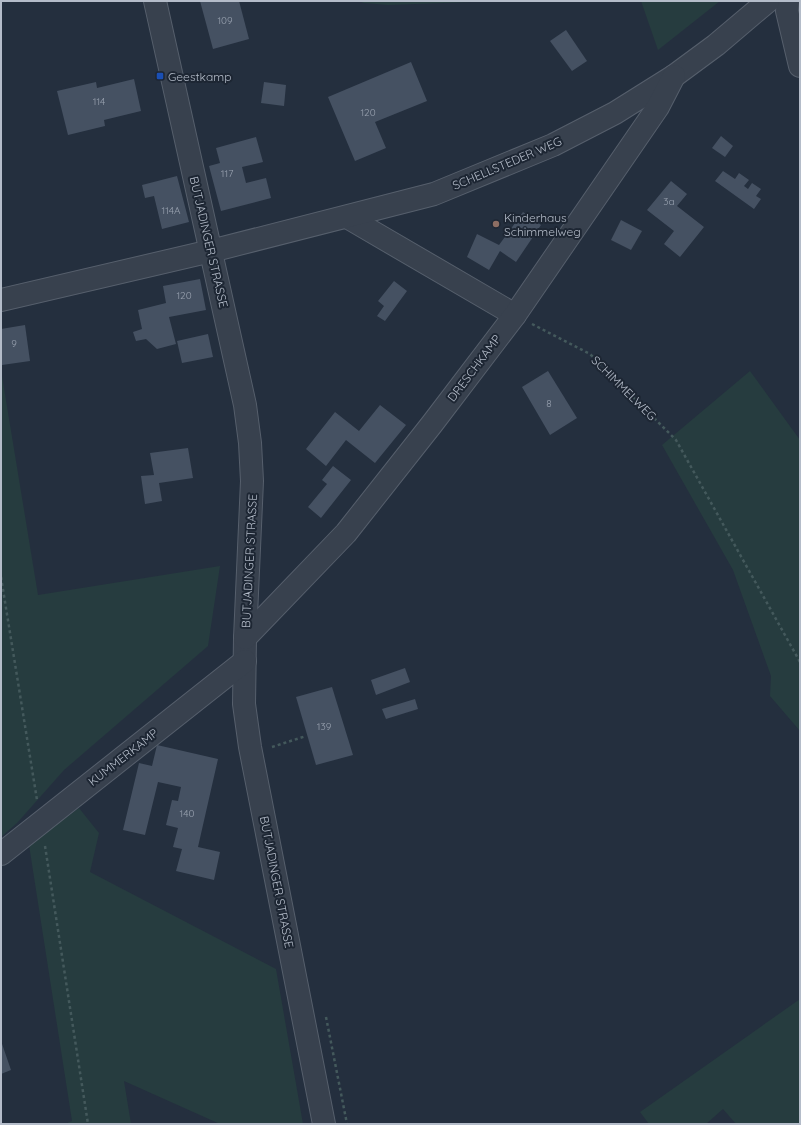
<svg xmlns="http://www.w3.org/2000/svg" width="801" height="1125" font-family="Quicksand,sans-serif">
<rect width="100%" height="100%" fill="#242f3e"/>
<!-- green -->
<g fill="#263c3f">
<polygon points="358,1 499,1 388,5 364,3"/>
<polygon points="641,1 720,1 658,50"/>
<polygon points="1,370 38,595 220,566 208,646 64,770 17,823 1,837"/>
<polygon points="750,371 800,440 800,731 770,696 771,676 733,570 662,445"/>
<polygon points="79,808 99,833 90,872 276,969 303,1124 220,1124 124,1081 131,1124 65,1124 72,1121 29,845"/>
<polygon points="800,999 800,1124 736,1124 723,1109 706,1124 649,1124 640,1112"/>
</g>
<!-- building -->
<g fill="#455162">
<polygon points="200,1 239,1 249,39 213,49"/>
<polygon points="566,30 587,61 572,71 550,41"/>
<polygon points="411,62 427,101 375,122 386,148 355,161 328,97"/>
<polygon points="134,79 141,111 104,120 105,126 68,135 57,91 96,82 97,88"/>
<polygon points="264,82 286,85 284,106 261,103"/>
<polygon points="721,136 733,146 725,157 712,148"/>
<polygon points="256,137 263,162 242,167 246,183 266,178 271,198 221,211 209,166 220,163 216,148"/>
<polygon points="723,171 735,179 739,173 749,180 744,186 748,189 752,183 761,189 756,196 761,199 754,209 715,181"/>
<polygon points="177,176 189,222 162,229 154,196 145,198 142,185"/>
<polygon points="671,181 687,194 677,206 704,227 680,257 664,244 674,231 647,210"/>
<polygon points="523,212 541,225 516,262 500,251 489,270 467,257 477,234 499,245"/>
<polygon points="621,220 642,231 631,250 611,240"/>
<polygon points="200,279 206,310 169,317 176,344 157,349 146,339 136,341 133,332 142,329 138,310 166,303 163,286"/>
<polygon points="394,281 407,291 385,321 377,316 384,306 378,301"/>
<polygon points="25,325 30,361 2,365 1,329"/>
<polygon points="208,334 213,357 182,363 177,341"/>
<polygon points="548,371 577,418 550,435 522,387"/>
<polygon points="380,405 406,425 375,463 346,440 326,466 306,449 335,412 359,431"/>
<polygon points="188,448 193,478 159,483 162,501 145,504 141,476 154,475 150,453"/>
<polygon points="333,466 351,480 321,518 308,507 327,484 322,480"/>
<polygon points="405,668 410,682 376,695 371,680"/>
<polygon points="332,687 353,755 316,765 296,697"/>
<polygon points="415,699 418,709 386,719 382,709"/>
<polygon points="157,745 218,759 198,847 220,852 214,880 176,871 182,849 173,847 178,828 166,825 172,800 178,801 181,787 158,782 145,835 123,830 139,763 152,766"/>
<polygon points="1,1041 11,1070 1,1074"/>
</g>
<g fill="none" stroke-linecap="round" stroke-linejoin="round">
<defs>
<g id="minor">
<polyline points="155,1 245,405 250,443 252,481 245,638 244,704 250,747 324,1124"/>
<polyline points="788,1 787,11 800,66"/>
<polyline points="347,217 515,315"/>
<polyline points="1,300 211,251 434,194 553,145 615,113 674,76 716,45 768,1"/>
<polyline points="245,638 346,533 432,424 515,315 658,107 674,76"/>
<polyline points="1,854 245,661"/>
</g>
</defs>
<!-- minor casing -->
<use href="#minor" stroke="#565f6c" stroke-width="24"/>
<!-- path -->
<g stroke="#44595c" stroke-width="2.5" stroke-dasharray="3 3" stroke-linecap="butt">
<polyline points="532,324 590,354 676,440 800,662"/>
<polyline points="1,577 37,800"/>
<polyline points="272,747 306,736"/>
<polyline points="45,846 88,1124"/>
<polyline points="326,1017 347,1124"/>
</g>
<!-- minor -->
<use href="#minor" stroke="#38414e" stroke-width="22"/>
</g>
<!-- markers -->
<rect fill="#1a4fb4" stroke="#1d2633" stroke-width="1.5" x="156" y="72" width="8" height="8" rx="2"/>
<circle fill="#8d6e63" stroke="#1d2633" stroke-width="1.5" cx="496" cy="224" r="4"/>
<g text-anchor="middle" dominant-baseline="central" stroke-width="4" stroke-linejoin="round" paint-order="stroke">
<!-- number labels -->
<g font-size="10" fill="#98a1af">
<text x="225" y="20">109</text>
<text x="99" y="101">114</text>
<text x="368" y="112">120</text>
<text x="227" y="173">117</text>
<text x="669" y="201">3a</text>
<text x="171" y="210">114A</text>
<text x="184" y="295">120</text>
<text x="14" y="343">9</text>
<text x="549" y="403">8</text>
<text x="324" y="726">139</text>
<text x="187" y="813">140</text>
</g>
<!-- poi labels -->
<g font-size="12" fill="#b4bcc9" stroke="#1d2633" text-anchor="start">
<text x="168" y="76">Geestkamp</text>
<text x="504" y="217">Kinderhaus<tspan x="504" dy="14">Schimmelweg</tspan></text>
</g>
<!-- street labels -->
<g font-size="12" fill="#b4bcc9" stroke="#1d2633">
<text transform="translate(507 163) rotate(-23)">SCHELLSTEDER WEG</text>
<text transform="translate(209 242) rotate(77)">BUTJADINGER STRASSE</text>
<text transform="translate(474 368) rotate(-53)">DRESCHKAMP</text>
<text transform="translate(624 388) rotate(45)">SCHIMMELWEG</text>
<text transform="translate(249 561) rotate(-87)">BUTJADINGER STRASSE</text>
<text transform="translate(123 757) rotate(-38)">KUMMERKAMP</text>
<text transform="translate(277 882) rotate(79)">BUTJADINGER STRASSE</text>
</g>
</g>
<!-- border -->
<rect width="801" height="1125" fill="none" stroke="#b4bcc9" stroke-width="4"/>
</svg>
